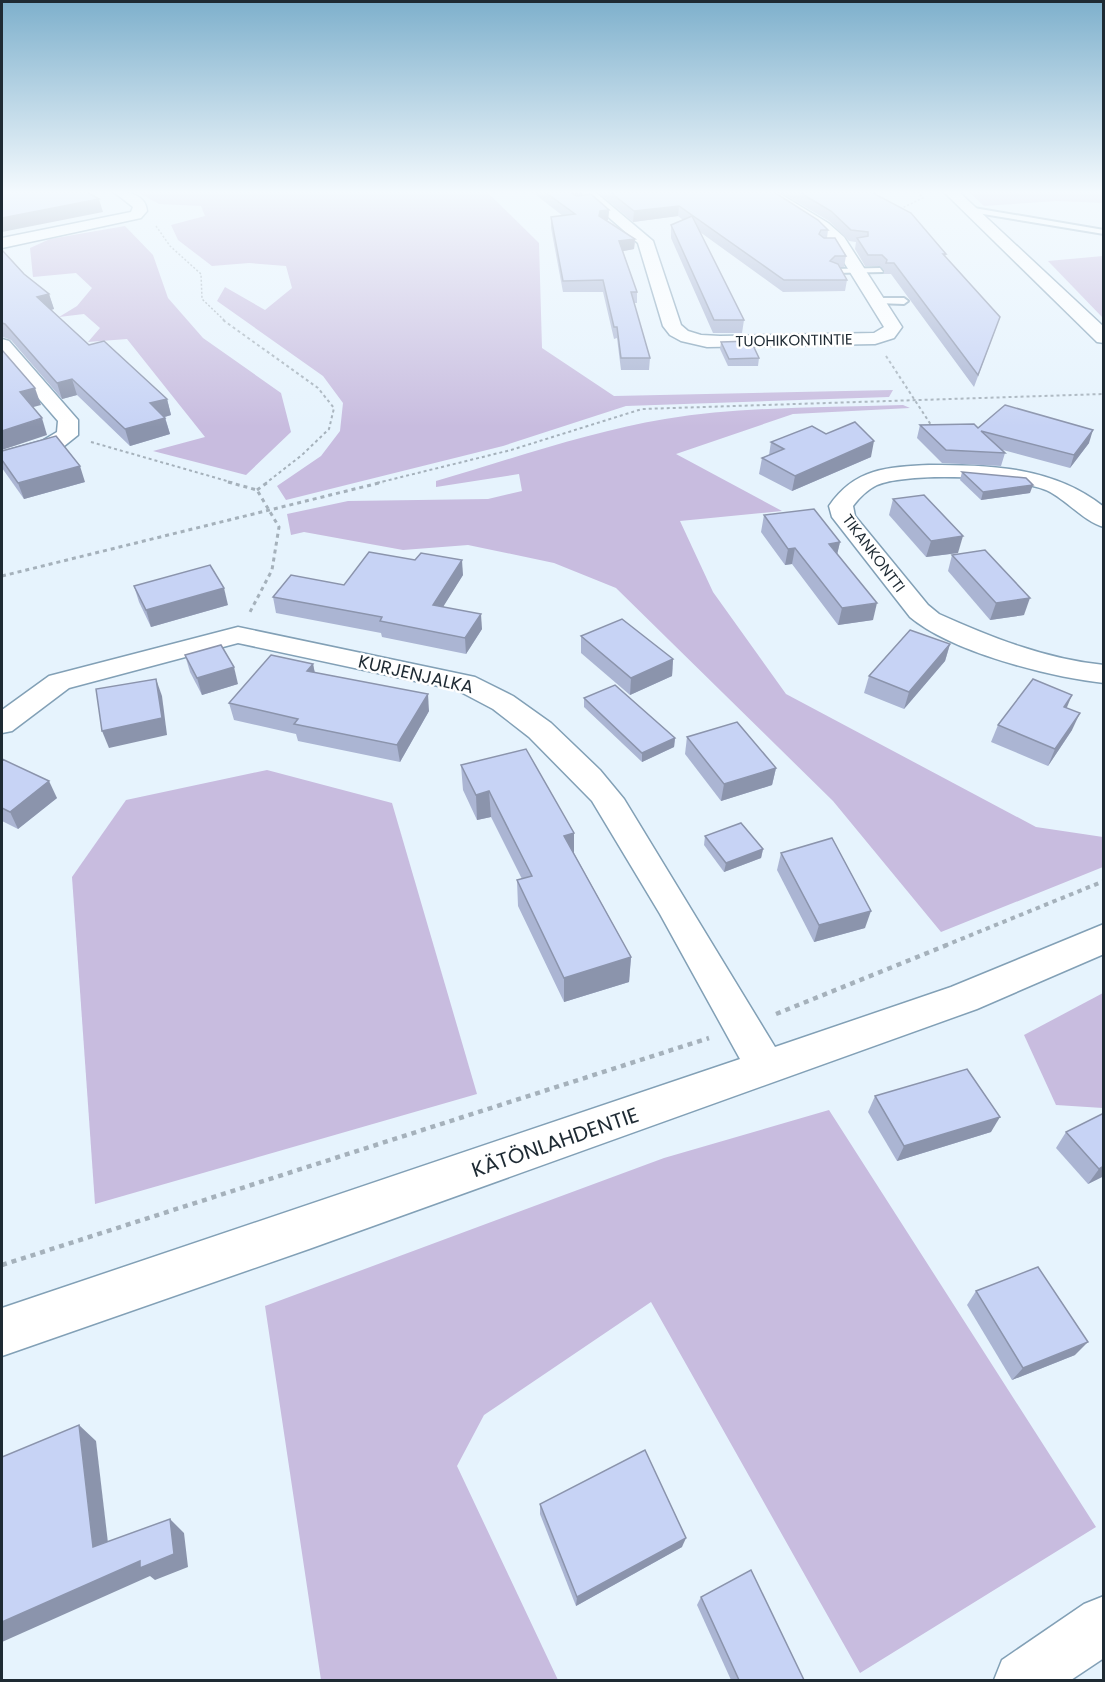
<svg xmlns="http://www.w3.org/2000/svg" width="1105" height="1682" font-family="Poppins,sans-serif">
<rect width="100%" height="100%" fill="#e6f3fd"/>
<!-- forest -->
<g fill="#c8bcdf">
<polygon points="137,192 487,192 539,243 542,348 614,396 893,390 889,397 626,406 503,446 286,500 277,486 321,456 340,431 343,403 323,376 217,301 225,287 265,310 292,288 286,266 249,263 212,266 178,240 171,225 205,216 201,206 159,204"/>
<polygon points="969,192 1103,192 1103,203 1057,201 984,206"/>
<polygon points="125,226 153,255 168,298 203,338 281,393 291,432 246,475 153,451 205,437 127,339 88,342 100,328 84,314 59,317 77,306 92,288 76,273 33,277 30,248 50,239"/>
<polygon points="1103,256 1104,256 1103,318 1048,261"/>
<path d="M903,405L910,408L793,414L676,454L782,511L680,521L713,592L786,694L1036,827L1103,837V867L941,932L833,801L616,588L554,563L468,545L403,550L304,532L291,535L287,514L348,501L488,499L522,491L519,474L436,487V481C511,459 588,432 665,419C743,406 824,408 903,405Z"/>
<polygon points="267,770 392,803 477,1094 95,1204 72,877 126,800"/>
<polygon points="1103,993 1103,1108 1056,1105 1024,1035"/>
<polygon points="829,1110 1096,1527 860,1673 651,1302 484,1415 457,1466 558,1680 321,1680 265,1306 664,1158"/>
</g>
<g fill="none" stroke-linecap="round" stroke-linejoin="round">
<defs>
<g id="lane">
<polygon points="968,207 1104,230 1104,234 965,211"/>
<polygon points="880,268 883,272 834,273 830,271 834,269"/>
<polygon points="879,298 904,298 908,301 904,304 876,303 875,301"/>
</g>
<g id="street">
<path d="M114,192C127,191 146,195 147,211L141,218L2,248V238L131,212L133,207Z"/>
<polygon points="580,192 595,192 653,241 681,325 688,331 701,335 720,336 874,333 884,327 832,243 818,229 760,192 777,192 828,223 844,237 902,327 894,338 875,344 707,347 681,341 670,335 663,326 638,243"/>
<polygon points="2,339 9,341 78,420 78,435 58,451 2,466 2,452 42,441 57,432 58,421 2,356"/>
<path d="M930,465C992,465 1054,467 1104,507V527C1084,522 1066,499 1046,490C1012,476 910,472 877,485C867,490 859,498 853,506L855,516L928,605L939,614C993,638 1045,659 1104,665V683C1049,677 952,652 910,617L832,517L829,506C855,468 888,467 930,465Z"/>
<polygon points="238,627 475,677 513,696 551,723 600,770 624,799 775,1047 951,987 1104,924 1104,954 977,1009 309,1249 2,1356 2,1308 740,1059 660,914 592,801 529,737 493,709 457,690 238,643 69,688 12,731 2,733 2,710 49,676"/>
<polygon points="1104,1596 1104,1658 1071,1680 994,1680 1002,1660 1084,1604"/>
</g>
<polygon id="secondary" points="944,192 959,192 1104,327 1104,343 1097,342"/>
</defs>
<!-- lane casing -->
<use href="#lane" stroke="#82a0b6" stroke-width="4"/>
<!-- street casing -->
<use href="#street" stroke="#82a0b6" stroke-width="3"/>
<!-- secondary casing -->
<use href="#secondary" stroke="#82a0b6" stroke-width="3"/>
<!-- path-far4 -->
<g stroke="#a5b1bb" stroke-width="1.5" stroke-dasharray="2 2" stroke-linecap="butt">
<polyline points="900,209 923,198 917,192"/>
<polyline points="156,226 170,246 201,274 202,299 225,321"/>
</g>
<!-- path-far3 -->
<g stroke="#a5b1bb" stroke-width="2" stroke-dasharray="3 3" stroke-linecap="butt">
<polyline points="223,320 318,388 334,408 329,429 302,455 266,483"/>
<polyline points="886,356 933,428"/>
<polyline points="91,442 234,483"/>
<polyline points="377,483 511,450 642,409 1104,394"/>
</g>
<!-- path-far2 -->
<g stroke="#a5b1bb" stroke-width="3" stroke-dasharray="4 4" stroke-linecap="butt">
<polyline points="228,482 257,490 279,527 272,570 250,612"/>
<polyline points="257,490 268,482"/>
<polyline points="2,576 383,482"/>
</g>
<!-- path-far1 -->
<polyline stroke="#a5b1bb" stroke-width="4" stroke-dasharray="4.5 4.5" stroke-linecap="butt" points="944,946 1104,881"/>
<!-- path -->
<g stroke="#a5b1bb" stroke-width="4.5" stroke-dasharray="5 5" stroke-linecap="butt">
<polyline points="776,1014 947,945"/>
<polyline points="2,1265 709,1038"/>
</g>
<!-- lane -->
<use href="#lane" fill="#fff" fill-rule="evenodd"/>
<!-- street -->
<use href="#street" fill="#fff" fill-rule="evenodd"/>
<!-- secondary -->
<use href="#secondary" fill="#fff" fill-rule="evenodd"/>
</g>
<!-- wall -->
<g fill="#abb5d3">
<polygon points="532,192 583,192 583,195 609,210 608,220 607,220 635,239 634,249 623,251 637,292 637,303 634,303 650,358 649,370 621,370 617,338 614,339 603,292 563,292 551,228 551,217 563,216"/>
<polygon points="598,192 774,192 828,230 827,238 846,256 844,267 840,267 847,280 845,291 783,292 700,232 744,320 742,333 713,333 671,238 671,225 683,220 678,216 633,222"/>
<polygon points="780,192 871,192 946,254 945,257 996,328 974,387 891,274 884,274 884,270 880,266 865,266 855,249 856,242 849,241 829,221"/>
<polygon points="2,250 24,274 49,294 54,309 51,310 89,345 167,399 171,415 165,417 170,434 130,446 77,395 62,399 11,340 3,337 2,338"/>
<polygon points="721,342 759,358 758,366 728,366 720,349"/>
<polygon points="920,425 978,428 1089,443 1070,468 1003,450 1005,453 1001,466 942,463 917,438"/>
<polygon points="826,434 871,457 792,491 759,474 762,458 769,455 771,442"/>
<polygon points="2,451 85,482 24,499 2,468"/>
<polygon points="962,472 1030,493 981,500 960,480"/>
<polygon points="893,499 958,553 926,557 889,515"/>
<polygon points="764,515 840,542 837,554 873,620 838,625 792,564 785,565 761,532"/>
<polygon points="952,555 1024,615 990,620 948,571"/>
<polygon points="463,575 443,606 482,629 466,654 382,637 381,633 276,613 273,597"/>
<polygon points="134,586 228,605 151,627 139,602"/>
<polygon points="581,636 673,659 672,676 630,695 581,653"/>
<polygon points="950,644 945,661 904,709 864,693 869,676"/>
<polygon points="185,655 238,684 202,695 190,672"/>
<polygon points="313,664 315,673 429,711 400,762 298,741 296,734 234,720 229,703"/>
<polygon points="584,698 675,738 674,747 642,762 584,707"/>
<polygon points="998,725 1072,730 1048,766 991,742"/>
<polygon points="687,737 776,768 772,785 721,801 685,754"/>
<polygon points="2,759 57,798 18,829 2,821"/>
<polygon points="461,765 574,833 574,853 631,957 629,982 564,1002 518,906 517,880 522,879 491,817 477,820 463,790"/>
<polygon points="705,836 763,849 761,858 724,872 704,845"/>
<polygon points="781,853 865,928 814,942 777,870"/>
<polygon points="875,1096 991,1132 897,1161 868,1112"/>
<polygon points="1104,1113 1104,1176 1088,1184 1056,1148 1066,1132"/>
<polygon points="976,1291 1075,1355 1012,1380 967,1305"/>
<polygon points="540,1504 682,1547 576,1606 540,1514"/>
<polygon points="701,1597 804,1680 731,1680 697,1605"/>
</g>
<!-- shaded-wall -->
<g fill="#8b94ac">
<polygon points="572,192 583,192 583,197 572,200"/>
<polygon points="99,199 103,212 2,232 2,218"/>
<polygon points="679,206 678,216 633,222 634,211"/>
<polygon points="609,210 608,220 600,222 600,211"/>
<polygon points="635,239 634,249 619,252 619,241"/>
<polygon points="49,294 54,309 42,312 37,297"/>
<polygon points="72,379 77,395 62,399 57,383"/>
<polygon points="35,388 41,405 26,409 20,392"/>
<polygon points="167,399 171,415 154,420 150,403"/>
<polygon points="42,418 47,435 2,450 2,431"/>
<polygon points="165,418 170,434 130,446 125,429"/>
<polygon points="1093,430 1089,443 1070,468 1074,455"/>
<polygon points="874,441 871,457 792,491 795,476"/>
<polygon points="80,466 85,482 24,499 18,483"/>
<polygon points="1033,485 1030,493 981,500 983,492"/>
<polygon points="963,536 958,553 926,557 931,541"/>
<polygon points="840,542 836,559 829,544"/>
<polygon points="795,548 792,564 785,565 788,549"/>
<polygon points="462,560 463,575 435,620 433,605"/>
<polygon points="224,588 228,605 151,627 146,610"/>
<polygon points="1030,598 1024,615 990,620 996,603"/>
<polygon points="877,603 873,620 838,625 842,608"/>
<polygon points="481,614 482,629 466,654 465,638"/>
<polygon points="950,644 945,661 904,709 909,692"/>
<polygon points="673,659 672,676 630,695 631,678"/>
<polygon points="313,664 316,680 307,671"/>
<polygon points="234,667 238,684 202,695 197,678"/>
<polygon points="156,679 162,696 167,735 109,748 102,731"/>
<polygon points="428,694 429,711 400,762 397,745"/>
<polygon points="1072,695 1065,712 1064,707"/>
<polygon points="1080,713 1072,730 1048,766 1055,749"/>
<polygon points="675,738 674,747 642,762 642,753"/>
<polygon points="776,768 772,785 721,801 724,784"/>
<polygon points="49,781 57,798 18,829 10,812"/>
<polygon points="489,791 491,817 477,820 476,795"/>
<polygon points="574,833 574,858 564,836"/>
<polygon points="763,849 761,858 724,872 726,863"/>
<polygon points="871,911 865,928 814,942 819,925"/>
<polygon points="631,957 629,982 564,1002 564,978"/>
<polygon points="1000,1117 991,1132 897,1161 904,1146"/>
<polygon points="1104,1166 1104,1176 1088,1184 1099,1169"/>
<polygon points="1088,1342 1075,1355 1012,1380 1023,1368"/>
<polygon points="79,1425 96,1441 110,1560 93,1547"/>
<polygon points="170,1519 184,1533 188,1567 155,1580 150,1576 2,1642 2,1622"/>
<polygon points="686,1538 682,1547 576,1606 577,1597"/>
</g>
<!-- building -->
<g fill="#c7d3f5" stroke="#8b94ac" stroke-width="1.5">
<polygon points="2,192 87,192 99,199 2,218"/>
<polygon points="545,192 572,192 572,194 577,196 591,194 609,210 600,211 599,216 635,239 619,241 637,292 631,292 650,358 621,358 617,327 614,327 603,280 563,281 551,217 575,214"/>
<polygon points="610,192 774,192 818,220 828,230 821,230 819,234 824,238 835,238 846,256 835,256 830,261 838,264 847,280 784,280 679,206 634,211"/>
<polygon points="799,192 871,192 911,213 946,254 943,254 1000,317 978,375 894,263 886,263 887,260 882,255 868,255 857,238 868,236 868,232 851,230 831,211"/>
<polygon points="692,216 744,320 714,320 671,225"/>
<polygon points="2,250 24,274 49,294 37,297 89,345 104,341 167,399 150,403 165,418 125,429 72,379 57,383 5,324 2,323"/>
<polygon points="751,341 759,358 729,359 721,342"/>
<polygon points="2,350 35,388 20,392 42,418 2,431"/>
<polygon points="1005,405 1093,430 1074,455 981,431 1005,453 946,450 920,425 974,424 978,428"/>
<polygon points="855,422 874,441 795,476 762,458 784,449 771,442 812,426 826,434"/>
<polygon points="56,436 80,466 18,483 2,460 2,451"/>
<polygon points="962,472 1026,478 1033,485 983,492"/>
<polygon points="924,495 963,536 931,541 893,499"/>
<polygon points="814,509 840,542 829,544 877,603 842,608 795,548 788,549 764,515"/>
<polygon points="985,550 1030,598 996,603 952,555"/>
<polygon points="369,552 415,560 421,553 462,560 433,605 481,614 465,638 380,621 382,617 273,597 291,575 344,585"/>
<polygon points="210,565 224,588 146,610 134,586"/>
<polygon points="622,619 673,659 631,678 581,636"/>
<polygon points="910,630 950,644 909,692 869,676"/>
<polygon points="221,645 234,667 197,678 185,655"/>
<polygon points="271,655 313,664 307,671 428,694 397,745 294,724 298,719 229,703"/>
<polygon points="156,679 162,718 102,731 96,689"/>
<polygon points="1033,679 1072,695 1064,707 1080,713 1055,749 998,725"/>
<polygon points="615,685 675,738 642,753 584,698"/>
<polygon points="737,722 776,768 724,784 687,737"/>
<polygon points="526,749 574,833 564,836 631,957 564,978 517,880 532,876 489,791 476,795 461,765"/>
<polygon points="2,759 49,781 10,812 2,808"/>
<polygon points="741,823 763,849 726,863 705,836"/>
<polygon points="832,838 871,911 819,925 781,853"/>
<polygon points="967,1069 1000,1117 904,1146 875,1096"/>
<polygon points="1104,1113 1104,1166 1099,1169 1066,1132"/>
<polygon points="1038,1267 1088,1342 1023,1368 976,1291"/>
<polygon points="79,1425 93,1547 170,1519 174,1554 140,1568 140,1561 2,1622 2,1457"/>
<polygon points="645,1450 686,1538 577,1597 540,1504"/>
<polygon points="751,1570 804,1680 739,1680 701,1597"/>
</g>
<!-- sky -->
<linearGradient id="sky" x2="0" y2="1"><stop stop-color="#7eb0cc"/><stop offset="0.45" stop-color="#f4fafe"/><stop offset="1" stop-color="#f4fafe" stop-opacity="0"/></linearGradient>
<rect width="1105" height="427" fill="url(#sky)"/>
<g text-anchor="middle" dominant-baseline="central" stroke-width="5" stroke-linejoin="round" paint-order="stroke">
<!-- far-street labels -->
<g font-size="15" fill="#1e2a33" stroke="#fff">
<text transform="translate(794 340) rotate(-1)">TUOHIKONTINTIE</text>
<text transform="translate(874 553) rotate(53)">TIKANKONTTI</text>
</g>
<!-- street labels -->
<g font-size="18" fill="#1e2a33" stroke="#fff">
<text transform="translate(416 674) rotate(13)">KURJENJALKA</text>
</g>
<!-- near-street labels -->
<g font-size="21" fill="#1e2a33" stroke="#fff">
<text transform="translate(555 1142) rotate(-19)">KÄTÖNLAHDENTIE</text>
</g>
</g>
<!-- border -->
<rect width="1105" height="1682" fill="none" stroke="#1e2a33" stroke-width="6"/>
</svg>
